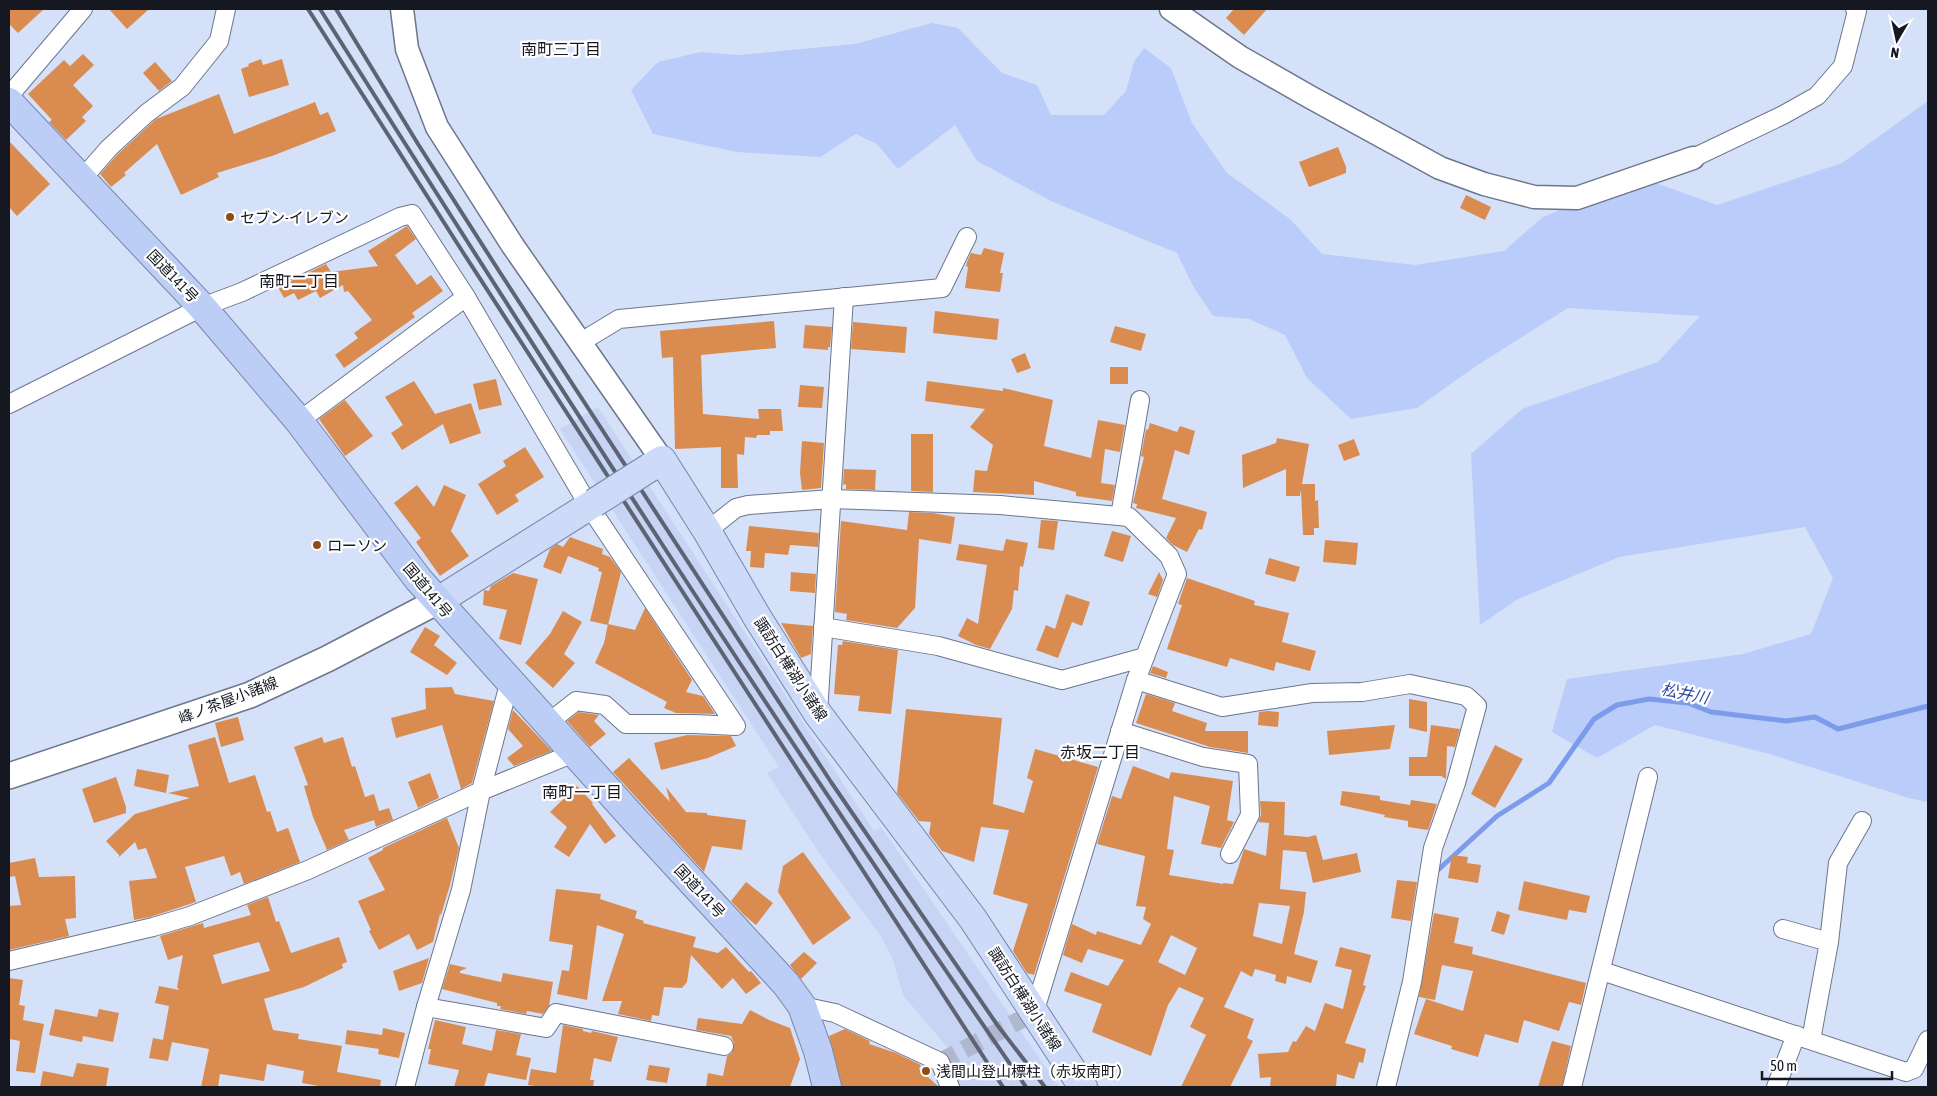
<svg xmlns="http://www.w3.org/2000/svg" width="1937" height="1096" font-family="'Asap Condensed','Noto Sans JP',sans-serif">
<rect width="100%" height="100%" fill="#d5e0f9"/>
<!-- built -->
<polygon fill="#c7d4f4" points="598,407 874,831 881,827 1059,1087 958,1087 947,1047 903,995 892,957 880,935 820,854 767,773 779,767 560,429"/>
<!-- green -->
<polygon fill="#baccf9" points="932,23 958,28 1002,73 1037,85 1051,115 1104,115 1126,91 1134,62 1144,48 1171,68 1192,123 1227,173 1290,219 1322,254 1415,265 1504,251 1543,217 1639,177 1717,205 1842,163 1928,101 1928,802 1909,798 1766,753 1655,725 1597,758 1552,732 1567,679 1743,654 1811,634 1833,578 1805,527 1619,557 1518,599 1480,625 1471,454 1522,409 1658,362 1700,316 1568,308 1476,366 1417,408 1351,419 1307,378 1285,335 1249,319 1213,316 1193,286 1177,253 1053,202 977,161 955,125 898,169 877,144 856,134 820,157 737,152 653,134 631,90 658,62 701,52 739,55 855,44"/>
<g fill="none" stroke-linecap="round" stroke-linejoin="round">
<!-- stream -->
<polyline stroke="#7c9bea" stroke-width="5" points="1438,870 1497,816 1549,783 1594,719 1617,705 1649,699 1688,703 1711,712 1786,721 1815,717 1838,729 1928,706"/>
</g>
<!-- building -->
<g fill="#da8c50" fill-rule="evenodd">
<polygon points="9,9 44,9 18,33 9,24"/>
<polygon points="109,9 149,9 127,29"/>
<polygon points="1234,9 1267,9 1244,35 1226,18"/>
<polygon points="83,54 94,65 73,85 93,106 82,117 86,121 66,140 49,122 52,120 28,94 64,60 70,66"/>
<polygon points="261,59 263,65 282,59 289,85 249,97 241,69 249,66 248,64"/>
<polygon points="155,62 172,81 159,91 143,73"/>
<polygon points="219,94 234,134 315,102 320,115 328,112 336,131 272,156 217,173 219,177 181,195 157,144 124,173 126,175 111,187 100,174 117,155 156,119"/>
<polygon points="9,141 50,184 17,216 9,207"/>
<polygon points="1338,147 1346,167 1346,173 1309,187 1299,162"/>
<polygon points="1466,195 1491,207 1485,220 1460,208"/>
<polygon points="407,226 416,239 395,255 417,285 431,275 443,291 412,313 415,317 344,368 335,355 358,338 354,333 372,320 348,291 344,292 343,285 320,298 316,291 298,300 294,293 284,298 278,287 326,264 331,272 378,266 368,251"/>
<polygon points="984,248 1004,253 1000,273 1003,273 1000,292 965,288 968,267 966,266 967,262 971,253 981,255"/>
<polygon points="935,311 999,319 997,340 933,333"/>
<polygon points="774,321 776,348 701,355 703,414 759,419 758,409 781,409 783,431 770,431 770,435 757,435 756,438 745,437 744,455 737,454 738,488 721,488 721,447 675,449 673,357 662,358 660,331"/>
<polygon points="853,322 907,327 905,353 851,349"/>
<polygon points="805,325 832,327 830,347 828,347 828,350 803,348"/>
<polygon points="1115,326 1146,334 1141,351 1110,342"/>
<polygon points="1025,353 1031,368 1017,373 1011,359"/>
<rect x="1110" y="367" width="18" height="17"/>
<polygon points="496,379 502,405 479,410 473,384"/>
<polygon points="414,381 435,414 471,403 481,433 450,444 443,424 402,450 391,433 403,425 385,397"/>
<polygon points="927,381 1003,391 1003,388 1053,400 1044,446 1091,458 1098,420 1125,425 1120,452 1105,449 1101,483 1115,485 1112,501 1076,496 1076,492 1034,481 1034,495 973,492 975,470 987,471 993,445 970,427 985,409 925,401"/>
<polygon points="800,385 824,387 822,408 798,407"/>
<polygon points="345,400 373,436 345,456 319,419"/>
<polygon points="1150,423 1177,432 1180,426 1195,431 1189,455 1175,450 1162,499 1207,512 1202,530 1199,529 1187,552 1173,545 1166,538 1176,518 1136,508 1137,504 1133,503 1144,457 1141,456 1146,429 1148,430"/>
<polygon points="911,434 933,434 933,492 911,491"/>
<polygon points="1277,438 1309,444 1302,484 1315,484 1315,501 1318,500 1319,528 1314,528 1314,535 1303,535 1301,490 1300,496 1286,496 1286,469 1243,488 1242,455 1276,443"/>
<polygon points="1354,439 1360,455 1344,461 1338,445"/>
<polygon points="802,441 824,443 821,488 802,490 800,473"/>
<polygon points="525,447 544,477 515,495 519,501 497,515 478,484 506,466 503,461"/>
<polygon points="844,469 876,470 875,490 846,489 846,484 843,485"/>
<polygon points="417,485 434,507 444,485 466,495 451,531 469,556 440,576 416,542 421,538 394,503"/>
<polygon points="909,512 933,513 955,517 951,544 919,539 915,608 897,628 846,620 847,614 835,612 841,521 907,530"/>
<polygon points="1041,520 1058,521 1054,550 1038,548"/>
<polygon points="749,526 819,533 818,547 790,545 788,555 765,553 764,568 750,567 751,551 746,551"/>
<polygon points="1112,531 1131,536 1123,562 1104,556"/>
<polygon points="570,537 603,549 602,554 610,557 621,572 608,625 590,621 602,572 598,571 599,568 568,556 561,574 543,567 550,549 557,544 563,547"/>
<polygon points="1006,539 1028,543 1023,567 1020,566 1018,591 1014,590 1012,609 990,649 976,645 958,636 967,618 978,624 987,565 956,560 959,544 1003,551"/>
<polygon points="1325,540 1358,543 1356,565 1323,562"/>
<polygon points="1269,558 1300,567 1295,582 1265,574"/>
<polygon points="791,572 816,574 815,593 790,591"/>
<polygon points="1159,572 1163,580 1157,597 1148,594"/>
<polygon points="513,573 538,579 521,645 499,639 507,610 483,605 484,590 489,591 491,586"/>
<polygon points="1187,578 1255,601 1254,605 1289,613 1282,642 1316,651 1310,671 1276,662 1274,671 1230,658 1227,667 1167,649 1182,605 1178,604"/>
<polygon points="1066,594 1090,602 1082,626 1072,622 1058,658 1036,650 1046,625 1055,629"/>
<polygon points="645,608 692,680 686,692 703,696 715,714 676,713 664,708 667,702 595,663 604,643 608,624 635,630"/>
<polygon points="563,611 582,622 564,654 575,663 553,688 525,663 550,634"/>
<polygon points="781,623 813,626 811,654 801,658"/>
<polygon points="425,627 440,636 434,645 457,663 447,675 410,652"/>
<polygon points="843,641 898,650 891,714 858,711 860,696 834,694 838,645 842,645"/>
<polygon points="1153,666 1168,672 1166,678 1150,673"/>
<polygon points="452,687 455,694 494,701 472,783 461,789 442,725 396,738 391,718 426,709 425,688"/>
<polygon points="1146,694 1175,703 1172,711 1207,723 1205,731 1248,731 1248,753 1210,747 1136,723"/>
<polygon points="1409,699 1427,702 1427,732 1409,728"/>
<polygon points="906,709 1002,718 993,804 1024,813 1033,781 1027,778 1035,749 1098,767 1034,975 1027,973 1013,951 1028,904 993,894 1009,830 981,827 974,862 942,851 929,834 931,822 919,821 897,793"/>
<polygon points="513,710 552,751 514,766 507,758 523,746 508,729"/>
<polygon points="1268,711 1279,712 1278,727 1258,725 1259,712"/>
<polygon points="579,712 599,715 594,721 606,734 590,747 567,721"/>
<polygon points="238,717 244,740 221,747 215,723"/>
<polygon points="1395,725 1390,749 1329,755 1327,731"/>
<polygon points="1431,725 1460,729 1455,747 1447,746 1446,779 1441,776 1409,776 1409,757 1427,757"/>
<polygon points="687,735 731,736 736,746 708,758 661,770 654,743"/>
<polygon points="215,737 229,783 255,775 267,812 270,811 277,832 288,828 300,862 244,884 240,872 231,876 224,856 185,867 196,902 150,917 134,920 129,881 157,878 146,848 138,850 135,842 119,857 119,855 106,841 135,814 190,798 168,793 199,786 188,745"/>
<polygon points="322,737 324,743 343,737 352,767 355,766 365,797 374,794 379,811 389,808 393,820 376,827 374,820 344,830 349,840 327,850 313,817 304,786 308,785 294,747"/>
<polygon points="1495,745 1523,759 1495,808 1471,794"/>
<polygon points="629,758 670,802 666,787 686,812 707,813 707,815 746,820 742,850 712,846 704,872 613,772"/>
<path d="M1133,766L1169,779L1171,772L1233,781L1227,820L1234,822L1221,848L1201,844L1210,806L1174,796L1167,849L1174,850L1169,875L1223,884V883L1233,884L1244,849L1266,856L1269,823L1258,822L1261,815L1260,801L1285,802L1284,835L1308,837L1316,835L1323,860L1357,853L1361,872L1313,883L1306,852L1283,850L1280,889L1306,892L1304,912L1294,954L1318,961L1311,983L1287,976L1286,984L1275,981L1276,975L1255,969L1252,977L1241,971L1224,1007L1254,1019L1247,1038L1253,1041L1230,1087H1181L1206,1035L1190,1027L1204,998L1179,987L1168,1005L1151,1056L1092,1032L1102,1004L1064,991L1071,972L1108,986L1124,960L1088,949L1082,963L1063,955L1072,924L1096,935L1097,931L1141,945L1151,924L1143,919L1146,907L1136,906L1145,856L1097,844L1112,796L1121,799ZM1259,903L1290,906L1282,944L1253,936ZM1171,935L1197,948L1185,975L1158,962Z"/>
<polygon points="137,769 169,775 166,793 134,786"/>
<polygon points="430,773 439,798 418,808 408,782"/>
<polygon points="116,777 126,807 126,813 94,823 82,789"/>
<polygon points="577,786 593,803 592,804 616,836 605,844 590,824 569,857 554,847 567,827 550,812"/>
<polygon points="1342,791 1380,796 1380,800 1410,805 1411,800 1437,804 1428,830 1408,827 1408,821 1384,817 1385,815 1340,805"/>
<polygon points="447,818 459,848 450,885 441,915 440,914 433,942 417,950 409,934 379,950 369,931 371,930 358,901 385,890 368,858 383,850 383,848"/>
<polygon points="803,852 851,918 813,945 778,892 783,866"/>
<polygon points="1452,855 1468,857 1467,863 1481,865 1478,883 1448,878"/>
<polygon points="35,858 39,877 75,876 76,918 65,919 69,936 9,950 9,906 21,905 15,876 9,877 9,863"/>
<polygon points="1397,880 1417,882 1411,921 1391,918"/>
<polygon points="1524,881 1590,896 1586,913 1569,910 1567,920 1518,910"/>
<polygon points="746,882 773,903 756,925 744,915 731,901"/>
<polygon points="556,889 601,894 600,899 637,911 635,918 644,921 643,923 696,937 693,947 718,953 726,947 749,972 751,971 761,983 746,994 733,978 722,989 691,955 687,982 682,988 664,987 659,1016 652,1015 651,1021 618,1014 622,1001 602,1001 624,934 597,925 587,1000 557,994 562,970 569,971 573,945 549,941"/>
<path d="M268,897L276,922L279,921L291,953L339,937L347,962L342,964L343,968L304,987L264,999L273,1030L299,1034L298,1039L342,1046L337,1072L381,1080L380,1087H324L302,1083L304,1071L267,1064L264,1081L220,1074L218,1087H201L209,1049L172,1042L168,1061L149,1058L153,1038L163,1040L169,1006L155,1003L159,986L179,990L177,987L183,955L168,960L160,936L203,923L204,928L251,915L247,905ZM259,942L270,971L222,984L213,955Z"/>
<polygon points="1497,911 1510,915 1504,935 1491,931"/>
<polygon points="1434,913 1459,918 1454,943 1473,947 1472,954 1586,983 1581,1005 1569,1002 1559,1031 1524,1020 1518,1043 1485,1034 1478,1057 1451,1049 1452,1046 1414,1034 1426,999 1463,1011 1473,971 1442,965 1435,1000 1419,997"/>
<polygon points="1340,947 1371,955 1363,985 1366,986 1345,1043 1366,1049 1363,1063 1359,1062 1354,1079 1337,1074 1336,1087 1270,1087 1271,1077 1260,1078 1258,1054 1288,1052 1293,1041 1296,1042 1306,1026 1315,1031 1325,1003 1343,1009 1352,970 1335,966"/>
<polygon points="804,952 817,963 801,979 790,965"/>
<polygon points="429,958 422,983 399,991 393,971"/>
<polygon points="450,964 467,968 460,971 460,973 501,982 503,973 553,982 549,1006 543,1014 527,1011 526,1014 500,1009 501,1006 497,1006 497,1003 442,989"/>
<polygon points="9,978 23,980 19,1005 25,1006 23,1020 44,1024 35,1073 16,1071 20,1041 9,1039"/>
<polygon points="55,1009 97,1017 99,1009 119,1013 113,1042 83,1036 82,1042 49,1035"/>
<polygon points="750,1010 769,1020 790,1028 800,1059 790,1087 706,1087 708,1073 723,1076 727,1056 732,1053 734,1043 731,1036 696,1030 698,1018 742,1024"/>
<polygon points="435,1020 466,1027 462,1044 492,1051 496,1030 521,1034 516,1055 531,1058 526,1080 488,1073 484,1087 454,1087 459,1070 428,1064 431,1049 428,1049"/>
<polygon points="563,1025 583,1029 583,1031 591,1033 592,1031 618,1037 611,1062 594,1058 590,1080 594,1080 593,1087 541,1087 528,1085 531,1069 556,1073"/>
<polygon points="383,1028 405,1033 399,1058 378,1054 379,1049 345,1044 347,1030 382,1035"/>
<polygon points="845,1029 870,1041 869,1044 896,1053 921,1065 919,1069 939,1087 842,1087 829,1036"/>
<polygon points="1552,1041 1571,1046 1562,1087 1538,1087"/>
<polygon points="77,1063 109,1068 106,1087 40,1087 43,1071 73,1077"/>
<polygon points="649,1065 670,1068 667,1083 646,1080"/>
</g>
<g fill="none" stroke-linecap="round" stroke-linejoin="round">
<!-- minor-tunnel -->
<polyline stroke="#afb8ce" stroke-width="18" stroke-dasharray="18 9" stroke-linecap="butt" points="940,1062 1030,1015"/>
<defs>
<g id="minor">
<polyline points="9,96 83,9"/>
<polyline points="1693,158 1783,115 1817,96 1843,66 1857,11 1855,9"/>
<polyline points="81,180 109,148 147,113 182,87 219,41 226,9"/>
<polyline points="581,342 619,319 942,288 967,237"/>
<polyline points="9,404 202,307 242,292 400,217 412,214 466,297 589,506 736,726 694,724 626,724 605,705 576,701 548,723"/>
<polyline points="299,421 466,297"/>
<polyline points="1120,516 1140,400"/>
<polyline points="707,531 736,508 748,505 832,499 1000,505 1129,517 1169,556 1177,574 1136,680 1034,1013 1030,1015"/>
<polyline points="823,627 938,646 1062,680 1145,657"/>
<polyline points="1136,680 1222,707 1312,693 1362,692 1410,684 1466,696 1477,706 1456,783 1433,848 1412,982 1386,1087"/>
<polyline points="818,713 844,297"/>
<polyline points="1120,731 1203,757 1248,764 1250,815 1230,854"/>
<polyline points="1783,929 1829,942 1811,1040"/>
<polyline points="1829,942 1838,863 1862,821"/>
<polyline points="9,961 153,927 190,916 308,870 481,791 574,753"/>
<polyline points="1602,971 1906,1072 1914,1069 1928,1040"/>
<polyline points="802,1006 835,1013 940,1062 950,1087"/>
<polyline points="426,1007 546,1028 556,1013 724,1046"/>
<polyline points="405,1087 426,1007 461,890 481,791 510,680"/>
<polyline points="1572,1087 1648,777"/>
<polyline points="1776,1087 1796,1035"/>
</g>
<g id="tertiary">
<polyline points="402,9 407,49 437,127 513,246 662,460"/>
<polyline points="1171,9 1240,57 1310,97 1440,168 1484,184 1534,197 1577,198 1693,158"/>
</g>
<polyline id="secondary" points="9,776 250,695 327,659 438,601"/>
<g id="primary">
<polyline points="649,468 662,460 707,531 757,617 818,714 973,919 1083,1087"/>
<polyline points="438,601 594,503"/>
</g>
<polyline id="trunk" points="9,102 202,307 299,421 418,579 634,819 786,984 802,1006 818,1051 827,1087"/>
</defs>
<!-- minor casing -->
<use href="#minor" stroke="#6c768c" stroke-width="20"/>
<!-- tertiary casing -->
<use href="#tertiary" stroke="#6c768c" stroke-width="25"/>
<!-- secondary casing -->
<use href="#secondary" stroke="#6c768c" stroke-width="28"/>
<!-- primary casing -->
<use href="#primary" stroke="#7786aa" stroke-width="30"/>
<!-- trunk casing -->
<use href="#trunk" stroke="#7786aa" stroke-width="30"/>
<!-- minor -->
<use href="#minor" stroke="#fff" stroke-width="18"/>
<!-- tertiary -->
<use href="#tertiary" stroke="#fff" stroke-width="22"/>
<!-- secondary -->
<use href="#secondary" stroke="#fff" stroke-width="25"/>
<!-- primary -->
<use href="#primary" stroke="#cddaf8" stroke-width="28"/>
<!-- trunk -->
<use href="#trunk" stroke="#bccef6" stroke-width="28"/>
<!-- rail -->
<g stroke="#5d6372" stroke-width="4">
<path d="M308,9C537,370 769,729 1003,1087"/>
<path d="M320,9C549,372 781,734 1026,1087"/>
<polyline points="336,9 418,144 499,271 831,782 998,1026 1045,1087"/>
</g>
<defs>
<polyline id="primary-bridge" points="594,503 649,468"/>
</defs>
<!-- primary-bridge casing -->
<use href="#primary-bridge" stroke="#7786aa" stroke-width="30" stroke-linecap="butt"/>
<!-- primary-bridge -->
<use href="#primary-bridge" stroke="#cddaf8" stroke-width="28"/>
</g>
<!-- markers -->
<g fill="#8d4d15" stroke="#fff" stroke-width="2">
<circle cx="230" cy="217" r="5"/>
<circle cx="317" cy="545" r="5"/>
<circle cx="926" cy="1071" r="5"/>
</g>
<g text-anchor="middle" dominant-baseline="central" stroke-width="4.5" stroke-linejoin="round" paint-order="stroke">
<!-- poi labels -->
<g font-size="15" fill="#151821" stroke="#fff" text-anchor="start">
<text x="240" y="217">セブン-イレブン</text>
<text x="327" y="545">ローソン</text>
<text x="936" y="1071">浅間山登山標柱（赤坂南町）</text>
</g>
<!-- street labels -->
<g font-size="15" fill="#151821" stroke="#fff">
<text transform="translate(173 276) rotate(46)">国道141号</text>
<text transform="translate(428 590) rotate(50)">国道141号</text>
<text transform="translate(791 669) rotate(57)">諏訪白樺湖小諸線</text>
<text transform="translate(228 700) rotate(-21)">峰ノ茶屋小諸線</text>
<text transform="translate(700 891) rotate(47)">国道141号</text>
<text transform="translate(1025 999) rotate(57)">諏訪白樺湖小諸線</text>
</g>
<!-- neighbourhood labels -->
<g font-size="16" fill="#151821" stroke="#fff">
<text x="561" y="49">南町三丁目</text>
<text x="299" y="281">南町二丁目</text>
<text x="1100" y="752">赤坂二丁目</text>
<text x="582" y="792">南町一丁目</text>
</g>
<!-- water labels -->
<g font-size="16" font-style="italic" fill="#2d49a4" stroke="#fff">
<text transform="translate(1685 693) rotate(12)">松井川</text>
</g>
</g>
<!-- border -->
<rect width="1937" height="1096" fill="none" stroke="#151821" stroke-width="20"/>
<!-- north arrow -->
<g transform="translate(1897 40) rotate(189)" stroke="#ffffff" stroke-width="4" paint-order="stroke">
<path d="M0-4L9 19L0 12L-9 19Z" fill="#151821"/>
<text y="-8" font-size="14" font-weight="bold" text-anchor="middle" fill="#151821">N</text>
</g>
<!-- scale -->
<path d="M1762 1071v8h130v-8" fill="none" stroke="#151821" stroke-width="2.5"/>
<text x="1770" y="1071" font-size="15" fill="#151821" stroke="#ffffff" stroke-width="4" paint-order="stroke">50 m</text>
</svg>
